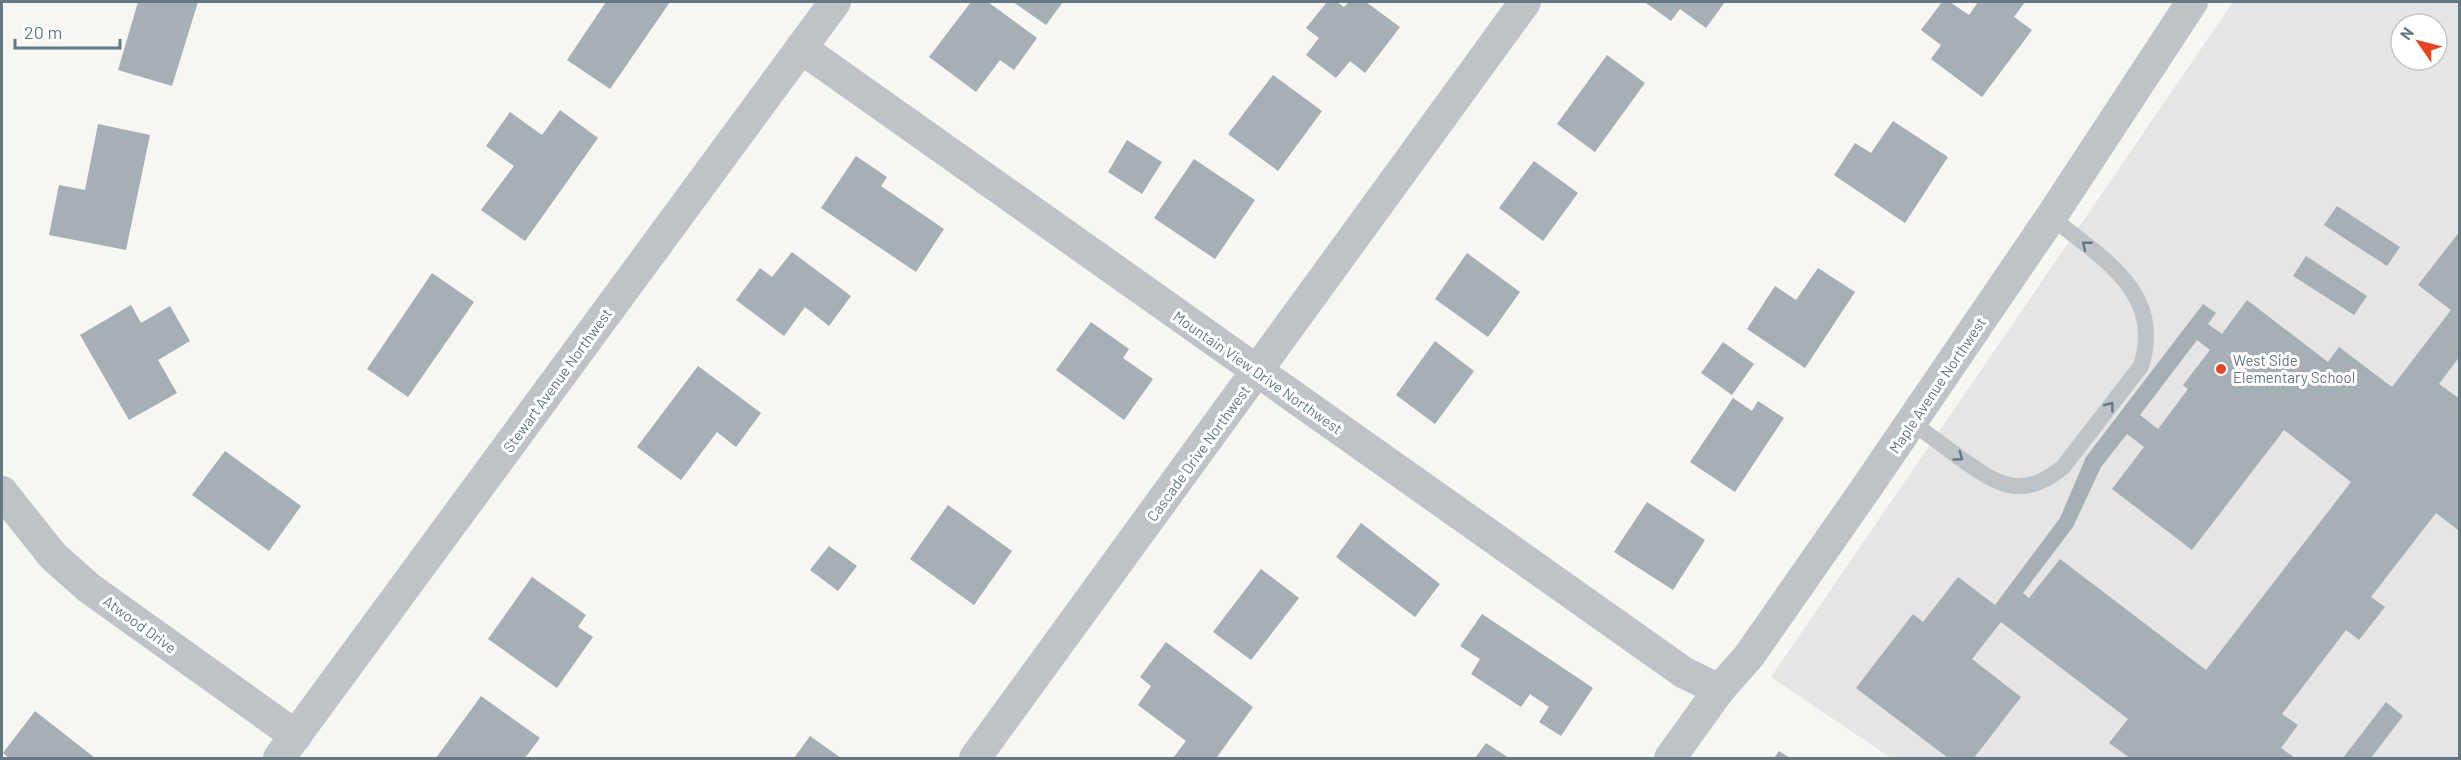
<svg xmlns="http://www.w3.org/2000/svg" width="2461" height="760" font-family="Barlow,sans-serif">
<rect width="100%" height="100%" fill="#f6f6f3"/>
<!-- built -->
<path fill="#e4e5e4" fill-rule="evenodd" d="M2233,2H2459V758H1891L1771,677ZM2401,24H2437V60H2401Z"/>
<!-- building -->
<g fill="#a6afb4" fill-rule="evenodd">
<polygon points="138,2 198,2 172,86 118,70"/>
<polygon points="606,2 670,2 610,89 567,60"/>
<polygon points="971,2 988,2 1037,38 1014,70 1000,60 976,92 929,57"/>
<polygon points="1013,2 1063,2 1046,25"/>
<polygon points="1327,2 1337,2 1344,7 1349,2 1366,2 1400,27 1365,73 1350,61 1336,78 1306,55 1319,38 1306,28"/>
<polygon points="1647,2 1725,2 1706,28 1680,9 1671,21 1646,3"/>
<polygon points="1942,2 1950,2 1969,15 1978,2 2025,2 2014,17 2032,30 1982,97 1931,59 1941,45 1921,30"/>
<polygon points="1607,55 1645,83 1595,152 1557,124"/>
<polygon points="1273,75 1322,111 1278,171 1228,134"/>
<polygon points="560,110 598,138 525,241 481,210 514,166 486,146 510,112 542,135"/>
<polygon points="1893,121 1948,157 1905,223 1834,175 1855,143 1871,153"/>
<polygon points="98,124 150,135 126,250 49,235 59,185 85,190"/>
<polygon points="1127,140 1162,162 1142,194 1108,172"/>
<polygon points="856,156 887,177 881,186 944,229 916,272 821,208"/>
<polygon points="1194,159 1255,200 1215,259 1154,218"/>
<polygon points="1534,161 1578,193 1543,241 1499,208"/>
<polygon points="2337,206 2400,247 2387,266 2324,225"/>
<path d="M2460,231V356L2439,384L2460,399V528L2458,530L2436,513L2371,597L2385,607L2359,640L2346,630L2282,714L2298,725L2281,748L2295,758H2130L2109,743L2128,719L2001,622L1972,659L2021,697L1974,758H1948L1856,688L1913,614L1923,622L1958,577L1995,605L2060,518L2086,457L2203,304L2216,313L2208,324L2222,334L2247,300L2328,362L2339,347L2392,387L2451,310L2418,285ZM2197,340L2210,350L2183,385L2188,389L2158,429L2140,415ZM2284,430L2351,482L2206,670L2060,559L2029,598L2023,593L2073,527L2101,467L2127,434L2144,447L2112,489L2192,550Z"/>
<polygon points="792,252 851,296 829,326 805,307 784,336 736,300 760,268 772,277"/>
<polygon points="1467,253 1520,292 1488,337 1435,299"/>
<polygon points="2306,256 2367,296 2354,315 2293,276"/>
<polygon points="1818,268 1855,292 1805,368 1747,329 1775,286 1796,300"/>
<polygon points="432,273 474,302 408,397 367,369"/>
<polygon points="131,305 141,323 170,306 190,341 158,360 177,393 129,420 80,335"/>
<polygon points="1091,322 1129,349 1123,358 1153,379 1124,420 1056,370"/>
<polygon points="1435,341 1474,371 1435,424 1396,395"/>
<polygon points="1723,342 1754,364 1732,395 1701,373"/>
<polygon points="698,366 761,413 736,447 717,432 681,480 637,447"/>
<polygon points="1733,398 1752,411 1758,401 1784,418 1735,492 1690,462"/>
<polygon points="225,451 301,506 269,551 192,495"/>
<polygon points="1647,502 1705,540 1673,590 1614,552"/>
<polygon points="948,505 1012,551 974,605 910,559"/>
<polygon points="1361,523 1440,584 1415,617 1336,557"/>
<polygon points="829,546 857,566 838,591 810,570"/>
<polygon points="1261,569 1299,598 1251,660 1213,632"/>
<polygon points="532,577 586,615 578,627 593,637 557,688 488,639"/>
<polygon points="1482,614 1593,688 1561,736 1539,722 1549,707 1530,694 1521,707 1471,674 1480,659 1460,646"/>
<polygon points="1166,642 1253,707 1217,757 1219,758 1173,758 1186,741 1138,705 1151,686 1140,677"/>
<polygon points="481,696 540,738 525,758 436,758"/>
<polygon points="2386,702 2403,716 2371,758 2343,758"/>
<polygon points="35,711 95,758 9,758 3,753"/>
<polygon points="810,736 841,758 794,758"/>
<polygon points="1486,743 1509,758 1475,758"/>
<polygon points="1779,751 1790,758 1774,758"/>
</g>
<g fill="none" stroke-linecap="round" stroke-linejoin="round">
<!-- lane -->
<path stroke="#bec3c7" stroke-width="16" d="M1911,422C1928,434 1944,446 1960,458C1998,485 2022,501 2063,467L2141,366C2165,292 2100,257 2051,217"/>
<!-- street -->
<g stroke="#bec3c7" stroke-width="32">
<polyline points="801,48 1683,672 1719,690"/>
<polyline points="2,492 53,556 89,588 296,736"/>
<polyline points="279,758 835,2"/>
<polyline points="975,758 1525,2"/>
<polyline points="1670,758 1719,690 1749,656 1867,487 2051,217 2192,2"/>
</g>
</g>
<!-- one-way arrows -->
<defs><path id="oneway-chevron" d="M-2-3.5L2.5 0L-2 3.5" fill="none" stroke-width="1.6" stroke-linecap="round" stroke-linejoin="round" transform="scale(1.5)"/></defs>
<g stroke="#647884">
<use href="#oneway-chevron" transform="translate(2086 245) rotate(-141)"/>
<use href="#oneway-chevron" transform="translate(2110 406) rotate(-53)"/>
<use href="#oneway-chevron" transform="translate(1959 457) rotate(36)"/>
</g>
<!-- markers -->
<circle fill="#e74522" stroke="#fff" stroke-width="2" cx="2221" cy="369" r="6"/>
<g text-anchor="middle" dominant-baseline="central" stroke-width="6" stroke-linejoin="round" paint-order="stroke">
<!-- poi labels -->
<g font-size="15" fill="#647884" stroke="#fff" text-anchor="start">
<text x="2233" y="360">West Side<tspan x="2233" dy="17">Elementary School</tspan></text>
</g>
<!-- street labels -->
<g font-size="15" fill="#647884" stroke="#fff">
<text transform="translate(1258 372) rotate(35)">Mountain View Drive Northwest</text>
<text transform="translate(557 380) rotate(-54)">Stewart Avenue Northwest</text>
<text transform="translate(1937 385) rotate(-56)">Maple Avenue Northwest</text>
<text transform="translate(1198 453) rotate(-54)">Cascade Drive Northwest</text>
<text transform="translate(140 624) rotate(36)">Atwood Drive</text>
</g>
</g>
<!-- border -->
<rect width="2461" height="760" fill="none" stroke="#647884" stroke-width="6"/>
<!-- north arrow -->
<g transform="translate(2419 42) rotate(305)"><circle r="28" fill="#ffffff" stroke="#c1c9ce" stroke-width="1.5"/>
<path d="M0-4.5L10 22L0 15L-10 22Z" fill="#e74522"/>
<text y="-9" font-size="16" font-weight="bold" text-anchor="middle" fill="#647884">N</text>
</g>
<!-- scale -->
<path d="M15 39v9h105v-9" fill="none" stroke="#647884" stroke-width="3"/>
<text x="24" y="39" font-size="18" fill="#647884" stroke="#ffffff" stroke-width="4.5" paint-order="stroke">20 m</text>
</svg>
